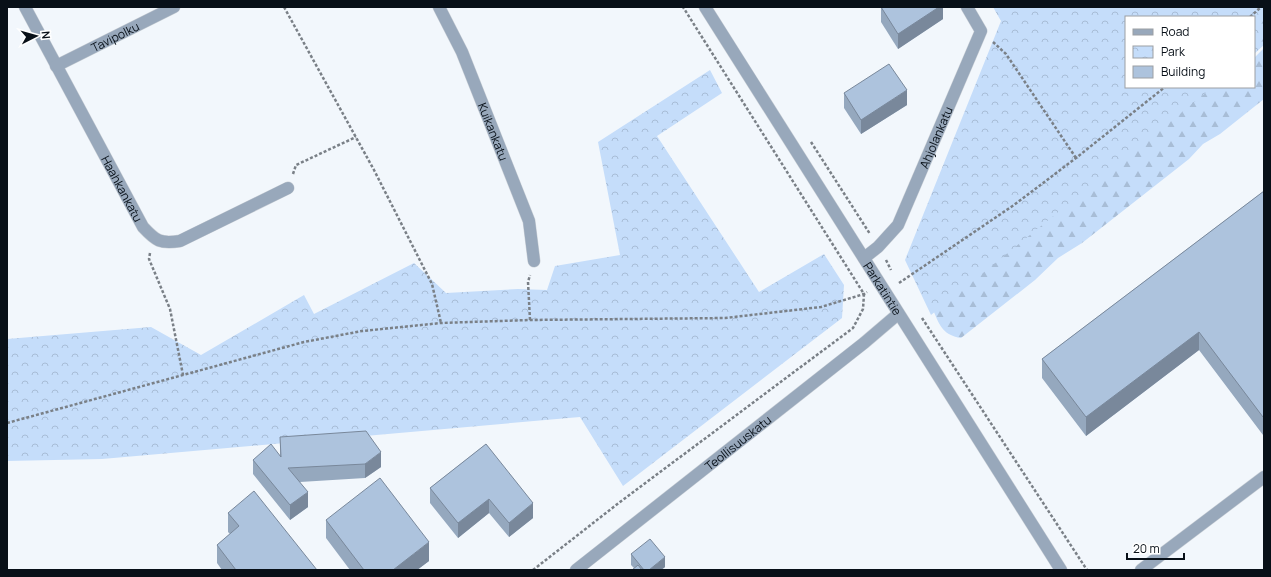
<svg xmlns="http://www.w3.org/2000/svg" width="1271" height="577" font-family="Manrope,sans-serif">
<defs>
<pattern id="forest-firs" width="22" height="20" patternUnits="userSpaceOnUse"><rect width="22" height="20" fill="#c5ddfa"/><path d="M5 1l3.5 6h-7zM16 11l3.5 6h-7z" fill="#a8bdd6"/></pattern>
<pattern id="park-crowns" width="20" height="18" patternUnits="userSpaceOnUse"><rect width="20" height="18" fill="#c5ddfa"/><path d="M2 6a3 3 0 1 1 6 0M12 15a3 3 0 1 1 6 0" fill="none" stroke="#a8bdd6"/></pattern>
</defs>
<rect width="100%" height="100%" fill="#f2f7fc"/>
<!-- forest -->
<path fill="url(#forest-firs)" d="M1264,48V99L1220,134L1203,144L1189,159L1082,243L1058,258L1035,280L961,338C944,335 940,327 934,312L1189,87H1254V58Z"/>
<!-- park -->
<g fill="url(#park-crowns)">
<polygon points="993,7 1264,7 1264,45 1254,54 1254,17 1126,17 1126,87 1213,87 931,315 905,260 1001,21"/>
<polygon points="710,70 722,93 657,136 759,292 824,254 844,285 842,318 623,486 580,417 102,459 7,461 7,339 151,327 201,355 304,295 314,314 414,263 446,293 518,289 547,290 555,266 620,255 598,142"/>
</g>
<g fill="none" stroke-linecap="round" stroke-linejoin="round">
<defs>
<g id="minor">
<path id="s1" d="M25,7L143,227C156,241 160,244 180,241L288,188"/>
<path id="s2" d="M439,7L462,52L529,221L534,261"/>
<path id="s3" d="M705,7L1061,570"/>
<path id="s4" d="M56,66L174,7"/>
<path id="s5" d="M864,258L878,247L898,225L981,31L967,7"/>
<path id="s6" d="M576,570L864,343L898,314"/>
<polyline points="1141,570 1264,477"/>
</g>
</defs>
<!-- minor casing -->
<use href="#minor" stroke="#cdd2d8" stroke-width="13"/>
<!-- path -->
<g stroke="#7a8087" stroke-width="2.5" stroke-dasharray="3 2" stroke-linecap="butt">
<polyline points="284,7 374,170 432,284 441,323"/>
<polyline points="1250,17 1261,7"/>
<polyline points="993,42 1006,54 1076,158"/>
<polyline points="811,142 870,234"/>
<polyline points="293,174 296,165 356,137"/>
<polyline points="150,253 149,259 170,309 183,375"/>
<polyline points="886,260 891,270"/>
<polyline points="899,283 1014,205 1076,158 1165,87"/>
<polyline points="922,318 1087,570"/>
<polyline points="530,320 528,282 530,275"/>
<polyline points="7,423 304,342 362,331 441,323 530,320 725,318 821,307 864,294 867,292"/>
<polyline points="533,570 620,502 853,328 863,309 864,294 683,7"/>
</g>
<!-- minor -->
<use href="#minor" stroke="#98a8bb" stroke-width="12"/>
</g>
<!-- wall -->
<g fill="#95a8be">
<polygon points="881,7 943,7 943,19 898,49 881,22"/>
<polygon points="844,93 907,105 861,134 844,108"/>
<polygon points="1264,191 1263,435 1199,350 1086,436 1042,378 1042,359"/>
<polygon points="280,437 381,467 365,478 300,482 308,507 290,520 253,474 253,460 280,455"/>
<polygon points="486,444 533,518 509,537 489,513 458,538 430,503 430,488"/>
<polygon points="228,513 317,570 222,570 217,563 217,545 230,534 228,532"/>
<polygon points="326,520 429,561 417,570 350,570 326,538"/>
<polygon points="631,554 665,567 661,570 632,570 634,568 631,565"/>
</g>
<!-- shaded-wall -->
<g fill="#79889b">
<polygon points="939,7 943,7 943,19 898,49 898,34"/>
<polygon points="907,90 907,105 861,134 861,120"/>
<polygon points="1199,332 1199,350 1086,436 1086,417"/>
<polygon points="1264,416 1264,435 1263,435 1263,417"/>
<polygon points="381,452 381,467 365,478 365,464"/>
<polygon points="308,492 308,507 290,520 290,505"/>
<polygon points="489,499 489,513 458,538 458,523"/>
<polygon points="533,503 533,518 509,537 509,523"/>
<polygon points="429,542 429,561 417,570 393,570"/>
<polygon points="665,557 665,567 661,570 649,570"/>
</g>
<!-- building -->
<g fill="#adc3dd" stroke="#79889b">
<polygon points="881,7 939,7 898,34"/>
<polygon points="889,64 907,90 861,120 844,93"/>
<polygon points="1264,191 1264,416 1263,417 1199,332 1086,417 1042,359"/>
<polygon points="366,431 381,452 365,464 288,468 308,492 290,505 253,460 271,444 281,457 280,437"/>
<polygon points="486,444 533,503 509,523 489,499 458,523 430,488"/>
<polygon points="380,478 429,542 393,570 364,570 326,520"/>
<polygon points="254,491 317,570 236,570 217,545 239,526 228,513"/>
<polygon points="650,539 665,557 649,570 644,570 631,554"/>
<polygon points="638,565 642,570 632,570"/>
</g>
<g text-anchor="middle" dominant-baseline="central" stroke-width="3.5" stroke-linejoin="round" paint-order="stroke">
<!-- street labels -->
<g font-size="12" fill="#081018" stroke="#fff">
<text stroke="none"><textPath href="#s4" startOffset="66">Tavipolku</textPath></text>
<text stroke="none"><textPath href="#s2" startOffset="136">Kuikankatu</textPath></text>
<text stroke="none"><textPath href="#s5" startOffset="143">Ahjolankatu</textPath></text>
<text stroke="none"><textPath href="#s1" startOffset="206">Haahkankatu</textPath></text>
<text stroke="none"><textPath href="#s3" startOffset="333">Parkatintie</textPath></text>
<text stroke="none"><textPath href="#s6" startOffset="206">Teollisuuskatu</textPath></text>
</g>
</g>
<!-- border -->
<rect width="1271" height="577" fill="none" stroke="#081018" stroke-width="16"/>
<!-- legend -->
<rect x="1125" y="16" width="130" height="72" fill="#ffffff" stroke="#9c9fa3"/>
<rect x="1133" y="29" width="20" height="6" fill="#98a8bb" stroke="#9c9fa3"/>
<text x="1161" y="36" font-size="12" fill="#081018">Road</text>
<rect x="1133" y="46" width="20" height="12" fill="url(#park-crowns)" stroke="#9c9fa3"/>
<text x="1161" y="56" font-size="12" fill="#081018">Park</text>
<rect x="1133" y="66" width="20" height="12" fill="#adc3dd" stroke="#9c9fa3"/>
<text x="1161" y="76" font-size="12" fill="#081018">Building</text>
<!-- north arrow -->
<g transform="translate(36 36) rotate(84)" stroke="#ffffff" stroke-width="3" paint-order="stroke">
<path d="M0-3L7 15L0 10L-7 15Z" fill="#081018"/>
<text y="-6" font-size="11" font-weight="bold" text-anchor="middle" fill="#081018">N</text>
</g>
<!-- scale -->
<path d="M1127 553v6h57v-6" fill="none" stroke="#081018" stroke-width="2"/>
<text x="1133" y="553" font-size="12" fill="#081018" stroke="#ffffff" stroke-width="3" paint-order="stroke">20 m</text>
</svg>
